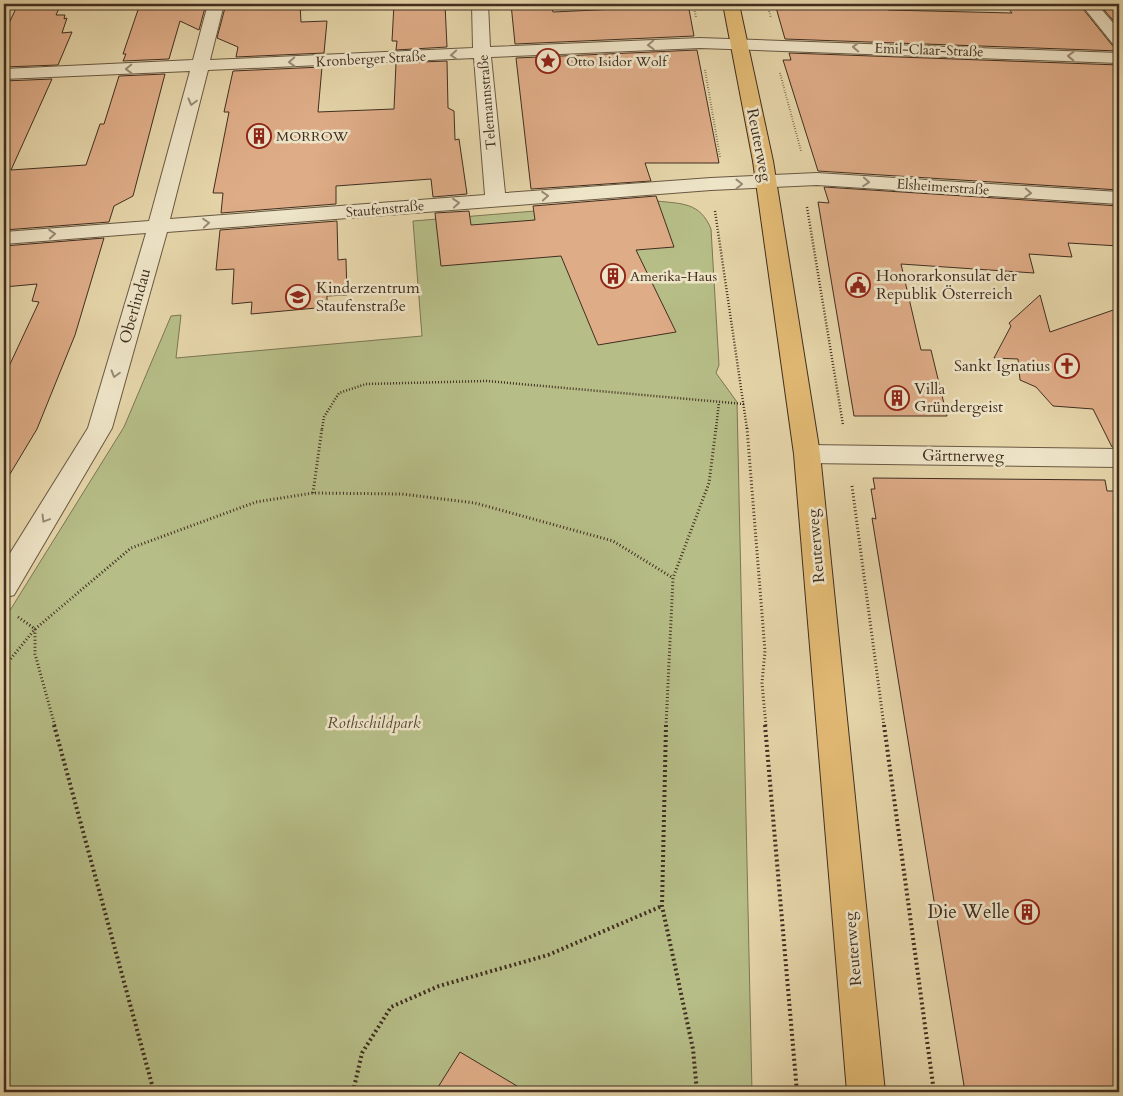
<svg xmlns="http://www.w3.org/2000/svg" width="1123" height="1096" font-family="Cardo,serif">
<rect width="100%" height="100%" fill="#e5d5a9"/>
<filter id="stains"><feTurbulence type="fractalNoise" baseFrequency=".004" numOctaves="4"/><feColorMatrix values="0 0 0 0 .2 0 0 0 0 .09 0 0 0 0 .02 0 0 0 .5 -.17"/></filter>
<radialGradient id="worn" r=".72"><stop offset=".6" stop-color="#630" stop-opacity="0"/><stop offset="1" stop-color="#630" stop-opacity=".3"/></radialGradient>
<!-- green -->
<g fill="#b6bd87" stroke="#7c7654">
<polygon points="297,4 384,4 384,7 297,10"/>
<path d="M657,201C682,204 700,202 711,229L719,365L716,373L737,402L752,1092H4V620L124,427L171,316L181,315L176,358L422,336L413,221Z"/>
</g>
<!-- building -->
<g fill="#deac87" stroke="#412e20">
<polygon points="18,4 61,4 56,15 65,15 64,19 67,18 62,33 72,32 58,65 4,67 4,34"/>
<polygon points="140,4 206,4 199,30 180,21 169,59 123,61 126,54 123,54"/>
<polygon points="226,4 300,4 301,22 327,21 324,53 236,57 238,47 217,38"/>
<polygon points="394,4 445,4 447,47 396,50 397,41 392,41"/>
<polygon points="511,4 551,4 553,12 638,8 637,4 688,4 694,36 515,44"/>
<polygon points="775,4 887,5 888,10 1012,13 1005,4 1079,4 1112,45 1119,47 1119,51 785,39"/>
<polygon points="1099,4 1119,4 1119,27"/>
<polygon points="697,50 719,163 645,163 651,181 531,189 516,58"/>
<polygon points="789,53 1119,65 1119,190 818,171 783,60 791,60"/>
<polygon points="447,61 448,108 454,111 455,140 459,139 467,194 433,197 431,179 336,186 336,204 221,213 223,193 213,193 229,112 224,112 233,71 322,67 318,112 394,109 396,63"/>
<polygon points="165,74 133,196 114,206 109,222 4,230 4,81 52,79 11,170 86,165 100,124 104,124 119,76"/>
<polygon points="824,187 1119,206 1119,246 1068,243 1072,257 1029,254 1034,273 901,264 921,350 931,350 947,416 854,416 818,202 829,203"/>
<polygon points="656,196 674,247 636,250 676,332 598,345 561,256 441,266 435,213 469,211 471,225 535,220 533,206"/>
<polygon points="337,221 338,260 346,259 347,295 327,296 327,307 251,314 252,302 232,304 234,269 216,270 220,230"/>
<polygon points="104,238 75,335 37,429 4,484 4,377 39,302 32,301 37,284 4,287 4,246"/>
<polygon points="1040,295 1050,332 1119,308 1119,447 1112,447 1093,409 1053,406 1036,387 1020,380 1018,359 994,358 1011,326 1009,323"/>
<polygon points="873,478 1105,480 1107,491 1119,491 1119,1092 965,1092 872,518 876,519 871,489 875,489"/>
<polygon points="460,1052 527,1092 435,1092"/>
</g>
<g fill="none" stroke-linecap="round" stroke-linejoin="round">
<defs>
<g id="minor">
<path d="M208,4H224L210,60L473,48L472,4H488L490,47L700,38L1119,53V63L700,48L491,57L505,193L711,178L817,173L1119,192V204L817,185L711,190L167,232L112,428L14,595L4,598V563L88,428L146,233L4,244V232L149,221L190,71L4,79V69L193,60ZM474,58L485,195L170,219L208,70Z"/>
<polygon points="1081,4 1097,4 1119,30 1119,45 1113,44"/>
<polygon points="807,445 1119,449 1119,467 807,463 798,460 794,454 798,448"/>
</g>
<polygon id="primary" points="723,4 739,4 773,161 820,454 885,1092 847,1092 794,454 753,161"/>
</defs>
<!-- minor casing -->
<use href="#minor" stroke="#6a5842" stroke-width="2"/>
<!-- primary casing -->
<use href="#primary" stroke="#412e20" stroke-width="2"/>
<!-- path-far3 -->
<g stroke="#412e20" stroke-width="2" stroke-dasharray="0.5 2" stroke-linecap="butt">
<polyline points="693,4 696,17"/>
<polyline points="767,4 771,18"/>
<polyline points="705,70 720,157"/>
<polyline points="780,73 801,151"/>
</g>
<!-- path-far2 -->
<g stroke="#412e20" stroke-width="2.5" stroke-dasharray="1 2" stroke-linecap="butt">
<polyline points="807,207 843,425"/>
<polyline points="715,211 747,429"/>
<polyline points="322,429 324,417 339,393 366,384 487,381 744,404"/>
<polyline points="716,429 719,402"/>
</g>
<!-- path-far1 -->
<g stroke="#412e20" stroke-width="3" stroke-dasharray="1 2.5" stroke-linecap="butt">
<polyline points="747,428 765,651 762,683 766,726"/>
<polyline points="852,486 884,726"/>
<polyline points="313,493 322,428"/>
<polyline points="18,617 35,629 35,654 55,726"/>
<polyline points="4,667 35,629 131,548 256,502 313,493 402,494 475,503 613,541 673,578"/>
<polyline points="666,726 673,578 709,483 716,428"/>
</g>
<!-- path -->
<g stroke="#412e20" stroke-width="4" stroke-dasharray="2 3" stroke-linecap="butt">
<polyline points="54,725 154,1092"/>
<polyline points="666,725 662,906 693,1049 697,1092"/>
<polyline points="765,725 797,1092"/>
<polyline points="884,725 934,1092"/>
<polyline points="353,1092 362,1053 391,1007 439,986 548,955 662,906"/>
</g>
<!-- minor -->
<use href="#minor" fill="#eee4c7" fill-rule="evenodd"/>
<!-- primary -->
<use href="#primary" fill="#e2ba74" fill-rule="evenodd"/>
</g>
<!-- one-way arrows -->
<defs><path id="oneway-chevron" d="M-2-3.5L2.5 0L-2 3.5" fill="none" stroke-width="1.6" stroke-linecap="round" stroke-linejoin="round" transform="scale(1.25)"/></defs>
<g stroke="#988974">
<use href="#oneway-chevron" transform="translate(651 45) rotate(177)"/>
<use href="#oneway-chevron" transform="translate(856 47) rotate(-178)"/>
<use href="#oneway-chevron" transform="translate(454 55) rotate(177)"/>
<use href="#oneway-chevron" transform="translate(1071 56) rotate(-178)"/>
<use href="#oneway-chevron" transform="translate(292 62) rotate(177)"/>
<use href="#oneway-chevron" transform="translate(129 69) rotate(178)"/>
<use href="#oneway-chevron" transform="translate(192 102) rotate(105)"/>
<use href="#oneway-chevron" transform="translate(866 182) rotate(4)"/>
<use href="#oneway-chevron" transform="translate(739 184) rotate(-1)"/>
<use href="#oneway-chevron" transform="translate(1028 193) rotate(4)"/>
<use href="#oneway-chevron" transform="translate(545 196) rotate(-4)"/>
<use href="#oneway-chevron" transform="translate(456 203) rotate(-5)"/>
<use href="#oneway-chevron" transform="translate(206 223) rotate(-5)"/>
<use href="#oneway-chevron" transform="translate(52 234) rotate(-4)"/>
<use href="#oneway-chevron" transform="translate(115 374) rotate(106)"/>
<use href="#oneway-chevron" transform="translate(45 519) rotate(121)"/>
</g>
<!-- icons -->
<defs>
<symbol id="sight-ring" viewBox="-11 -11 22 22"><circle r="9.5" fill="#eee4c7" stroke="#8f2418" stroke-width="1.5"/><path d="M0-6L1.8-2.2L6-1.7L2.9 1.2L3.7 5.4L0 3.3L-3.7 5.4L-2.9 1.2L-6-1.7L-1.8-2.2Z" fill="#8f2418"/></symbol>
<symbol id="building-ring" viewBox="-11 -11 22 22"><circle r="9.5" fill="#eee4c7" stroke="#8f2418" stroke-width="1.5"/><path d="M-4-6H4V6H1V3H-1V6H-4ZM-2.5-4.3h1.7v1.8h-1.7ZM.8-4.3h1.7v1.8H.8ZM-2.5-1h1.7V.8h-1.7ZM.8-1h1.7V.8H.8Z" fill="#8f2418"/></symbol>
<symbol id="civic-ring" viewBox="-11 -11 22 22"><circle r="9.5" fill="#eee4c7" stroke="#8f2418" stroke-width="1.5"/><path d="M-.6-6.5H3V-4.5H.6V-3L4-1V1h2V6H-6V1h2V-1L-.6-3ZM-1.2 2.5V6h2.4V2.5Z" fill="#8f2418"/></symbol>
<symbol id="school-ring" viewBox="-11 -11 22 22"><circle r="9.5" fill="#eee4c7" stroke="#8f2418" stroke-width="1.5"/><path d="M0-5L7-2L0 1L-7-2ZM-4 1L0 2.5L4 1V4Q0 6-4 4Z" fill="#8f2418"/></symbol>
<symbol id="church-ring" viewBox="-11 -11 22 22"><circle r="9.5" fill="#eee4c7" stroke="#8f2418" stroke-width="1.5"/><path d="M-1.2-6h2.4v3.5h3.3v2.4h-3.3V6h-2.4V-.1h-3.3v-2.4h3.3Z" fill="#8f2418"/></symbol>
</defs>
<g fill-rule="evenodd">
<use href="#sight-ring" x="534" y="47" width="28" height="28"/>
<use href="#building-ring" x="245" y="122" width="28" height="28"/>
<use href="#building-ring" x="599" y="262" width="28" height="28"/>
<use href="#civic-ring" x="844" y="271" width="28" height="28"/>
<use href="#school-ring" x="284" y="283" width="28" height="28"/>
<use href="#church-ring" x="1053" y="352" width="28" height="28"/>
<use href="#building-ring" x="883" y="384" width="28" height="28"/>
<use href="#building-ring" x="1013" y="898" width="28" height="28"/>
</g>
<g text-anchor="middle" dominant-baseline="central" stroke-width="5" stroke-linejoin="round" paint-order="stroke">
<!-- far-street labels -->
<g font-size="14" fill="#412e20" stroke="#eee4c7">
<text transform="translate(929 50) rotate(2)">Emil-Claar-Straße</text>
<text transform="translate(371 59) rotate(-3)">Kronberger Straße</text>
<text transform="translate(487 102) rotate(-95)">Telemannstraße</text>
<text transform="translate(943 187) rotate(4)">Elsheimerstraße</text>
<text transform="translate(385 209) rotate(-5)">Staufenstraße</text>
</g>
<!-- far-poi labels -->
<g font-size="14" fill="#412e20" stroke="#eee4c7" text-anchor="start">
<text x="566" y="61">Otto Isidor Wolf</text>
<text x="276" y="136">MORROW</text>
<text x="630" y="276">Amerika-Haus</text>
</g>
<!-- street labels -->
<g font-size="16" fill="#412e20" stroke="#eee4c7">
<text transform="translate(759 145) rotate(79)">Reuterweg</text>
<text transform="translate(135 306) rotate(-74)">Oberlindau</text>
<text transform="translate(963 456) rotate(1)">Gärtnerweg</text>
<text transform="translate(816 546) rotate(-95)">Reuterweg</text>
<text transform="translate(853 949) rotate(-95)">Reuterweg</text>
</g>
<!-- poi labels -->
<g font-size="16" fill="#412e20" stroke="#eee4c7" text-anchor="start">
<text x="876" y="276">Honorarkonsulat der<tspan x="876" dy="18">Republik Österreich</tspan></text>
<text x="316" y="288">Kinderzentrum<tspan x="316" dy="18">Staufenstraße</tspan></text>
<text x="1050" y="366" text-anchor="end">Sankt Ignatius</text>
<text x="914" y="389">Villa<tspan x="914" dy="18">Gründergeist</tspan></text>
</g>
<!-- park labels -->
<g font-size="16" font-style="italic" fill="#584b35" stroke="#eee4c7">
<text x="374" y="723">Rothschildpark</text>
</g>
<!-- near-poi labels -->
<g font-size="19" fill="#412e20" stroke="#eee4c7" text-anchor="end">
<text x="1010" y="912">Die Welle</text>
</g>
</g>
<!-- margin -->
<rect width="1123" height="1096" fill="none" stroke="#e5d5a9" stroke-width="20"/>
<rect x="5" y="5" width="1113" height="1086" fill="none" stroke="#412e20" stroke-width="2.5"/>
<rect x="10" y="10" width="1103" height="1076" fill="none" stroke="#412e20"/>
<rect width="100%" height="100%" filter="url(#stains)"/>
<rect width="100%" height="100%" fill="url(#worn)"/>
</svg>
